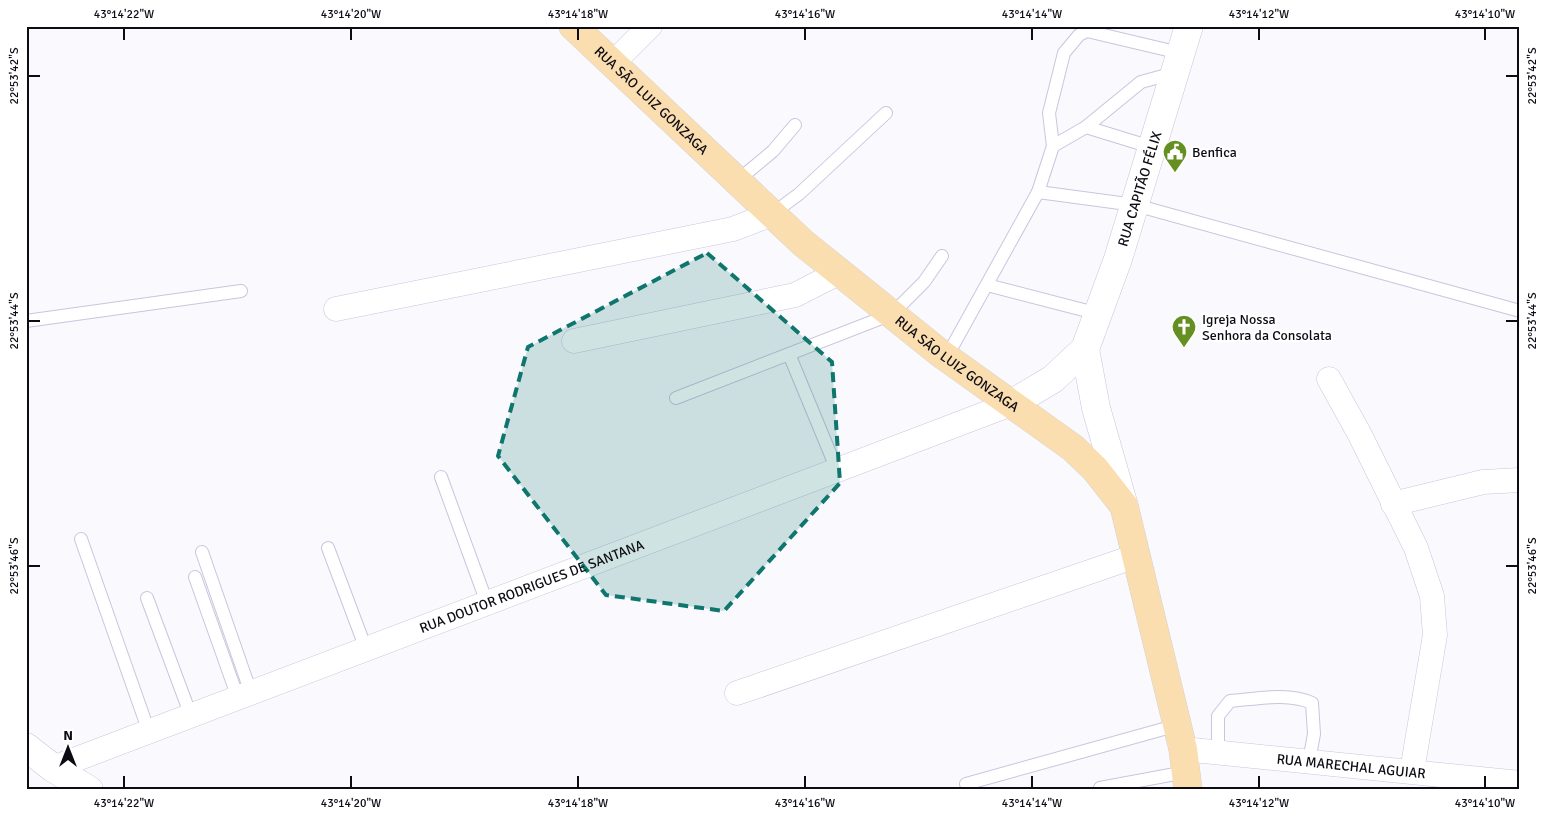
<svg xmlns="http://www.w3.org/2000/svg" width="1546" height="816" font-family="Signika,sans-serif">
<rect width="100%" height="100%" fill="#faf9fe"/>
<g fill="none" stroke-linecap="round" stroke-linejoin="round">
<defs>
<g id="service">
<polyline points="1086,127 1151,147"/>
<polyline points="1053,146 1049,113 1064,53 1079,35 1087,31 1180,53"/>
<polyline points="737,181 773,151 795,125"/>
<polyline points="1038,192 1135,205 1520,311"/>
<polyline points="772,214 799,194 886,113"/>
<polyline points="987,285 1099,314"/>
<polyline points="26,321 241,291"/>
<polyline points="789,354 837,470"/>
<polyline points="946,358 1038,192 1053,146 1086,127 1141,82 1174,73"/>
<polyline points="676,398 892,314 924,282 942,256"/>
<polyline points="441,477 487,603"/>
<polyline points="81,539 149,732"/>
<polyline points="328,548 366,649"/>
<polyline points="202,552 251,693"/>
<polyline points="195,577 238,698"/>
<polyline points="147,598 191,716"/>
<path d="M1218,752V716L1230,701C1256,699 1288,692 1312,703L1314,734L1309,761"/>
<polyline points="966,784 1178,725"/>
<polyline points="1100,788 1186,772"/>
</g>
<g id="minor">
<polyline points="612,64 650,26"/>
<polyline points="336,309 733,229 772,214"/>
<polyline points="574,341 795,295 840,272"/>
<polyline points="1329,379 1360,435 1416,548 1432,596 1435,635 1412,771"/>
<polyline points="1393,504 1483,482 1520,480"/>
<polyline points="737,693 1136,556"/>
<path id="s1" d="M1183,749L1520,783"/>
<path id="s2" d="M53,768L1011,404"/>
</g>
<g id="tertiary">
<polyline points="1085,349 1096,408 1124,506"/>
<path id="s3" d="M1011,404L1053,379L1085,349L1118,259L1189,26"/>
<polyline points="26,747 53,768 89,790"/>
</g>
<g id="primary">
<path id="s4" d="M573,26L803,243L940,353L1073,448L1095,469L1124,506L1183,749L1188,790"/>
</g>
</defs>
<!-- service casing -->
<use href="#service" stroke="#cac5de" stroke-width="14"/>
<!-- minor casing -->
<use href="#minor" stroke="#cac5de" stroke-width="25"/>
<!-- tertiary casing -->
<use href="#tertiary" stroke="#cac5de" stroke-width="29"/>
<!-- primary casing -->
<use href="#primary" stroke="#d3d3d5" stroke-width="29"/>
<!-- service -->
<use href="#service" stroke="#fff" stroke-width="12"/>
<!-- minor -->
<use href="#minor" stroke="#fff" stroke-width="24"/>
<!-- tertiary -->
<use href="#tertiary" stroke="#fff" stroke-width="28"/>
<!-- primary -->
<use href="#primary" stroke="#fbdeb0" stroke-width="28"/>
</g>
<!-- marked area -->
<path fill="#0f766e" fill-opacity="0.2" stroke="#0f766e" stroke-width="4" stroke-dasharray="10 6" stroke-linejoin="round" d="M707,253L832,362L840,483L724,611L606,595L498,456L528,347Z"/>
<!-- ticks -->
<path fill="none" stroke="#0d0c14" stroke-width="2" d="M124,28V40M351,28V40M578,28V40M805,28V40M1032,28V40M1259,28V40M1485,28V40M28,76H40M1506,76H1518M28,321H40M1506,321H1518M28,566H40M1506,566H1518M124,776V788M351,776V788M578,776V788M805,776V788M1032,776V788M1259,776V788M1485,776V788"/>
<!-- icons -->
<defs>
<symbol id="civic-pin" viewBox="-11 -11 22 30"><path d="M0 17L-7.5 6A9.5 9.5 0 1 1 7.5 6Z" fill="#659021" stroke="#fff"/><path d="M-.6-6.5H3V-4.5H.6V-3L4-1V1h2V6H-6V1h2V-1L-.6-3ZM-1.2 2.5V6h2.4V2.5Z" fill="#fff"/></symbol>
<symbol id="church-pin" viewBox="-11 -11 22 30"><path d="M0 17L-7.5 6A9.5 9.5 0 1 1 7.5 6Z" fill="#659021" stroke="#fff"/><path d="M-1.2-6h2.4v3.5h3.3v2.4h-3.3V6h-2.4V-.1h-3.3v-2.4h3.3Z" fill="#fff"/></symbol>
</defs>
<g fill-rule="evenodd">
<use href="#civic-pin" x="1161" y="138" width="28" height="38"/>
<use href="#church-pin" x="1170" y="313" width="28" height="38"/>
</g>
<g text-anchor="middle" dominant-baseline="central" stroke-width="4.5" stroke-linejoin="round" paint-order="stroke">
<!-- street labels -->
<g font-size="14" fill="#0d0c14" stroke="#fff">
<text stroke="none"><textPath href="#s4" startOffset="108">RUA SÃO LUIZ GONZAGA</textPath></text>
<text stroke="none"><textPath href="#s3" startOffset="262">RUA CAPITÃO FÉLIX</textPath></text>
<text stroke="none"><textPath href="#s4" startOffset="512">RUA SÃO LUIZ GONZAGA</textPath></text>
<text stroke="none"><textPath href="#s2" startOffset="512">RUA DOUTOR RODRIGUES DE SANTANA</textPath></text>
<text stroke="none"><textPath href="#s1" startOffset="169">RUA MARECHAL AGUIAR</textPath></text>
</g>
<!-- poi labels -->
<g font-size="14" fill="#0d0c14" stroke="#fff" text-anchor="start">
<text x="1192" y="152">Benfica</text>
<text x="1202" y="319">Igreja Nossa<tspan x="1202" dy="16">Senhora da Consolata</tspan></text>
</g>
</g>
<!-- border -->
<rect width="1546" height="816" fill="none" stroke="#ffffff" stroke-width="55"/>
<!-- north arrow -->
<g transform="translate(68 748)" stroke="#ffffff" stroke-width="4" paint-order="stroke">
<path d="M0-4L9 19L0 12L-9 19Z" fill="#0d0c14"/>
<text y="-8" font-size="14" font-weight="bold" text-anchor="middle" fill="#0d0c14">N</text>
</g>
<rect x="28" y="28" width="1490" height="760" fill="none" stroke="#0d0c14" stroke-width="2"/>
<g font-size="12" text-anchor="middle" fill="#0d0c14">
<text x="124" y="18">43°14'22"W</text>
<text x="351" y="18">43°14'20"W</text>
<text x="578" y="18">43°14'18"W</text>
<text x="805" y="18">43°14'16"W</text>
<text x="1032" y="18">43°14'14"W</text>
<text x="1259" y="18">43°14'12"W</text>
<text x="1485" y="18">43°14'10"W</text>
<text transform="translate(14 76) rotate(-90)" y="4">22°53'42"S</text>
<text transform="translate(1532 76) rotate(-90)" y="4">22°53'42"S</text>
<text transform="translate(14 321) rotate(-90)" y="4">22°53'44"S</text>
<text transform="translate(1532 321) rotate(-90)" y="4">22°53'44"S</text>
<text transform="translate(14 566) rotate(-90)" y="4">22°53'46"S</text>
<text transform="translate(1532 566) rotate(-90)" y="4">22°53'46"S</text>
<text x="124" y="807">43°14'22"W</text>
<text x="351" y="807">43°14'20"W</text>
<text x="578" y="807">43°14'18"W</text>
<text x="805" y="807">43°14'16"W</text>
<text x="1032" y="807">43°14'14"W</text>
<text x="1259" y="807">43°14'12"W</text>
<text x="1485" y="807">43°14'10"W</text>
</g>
</svg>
